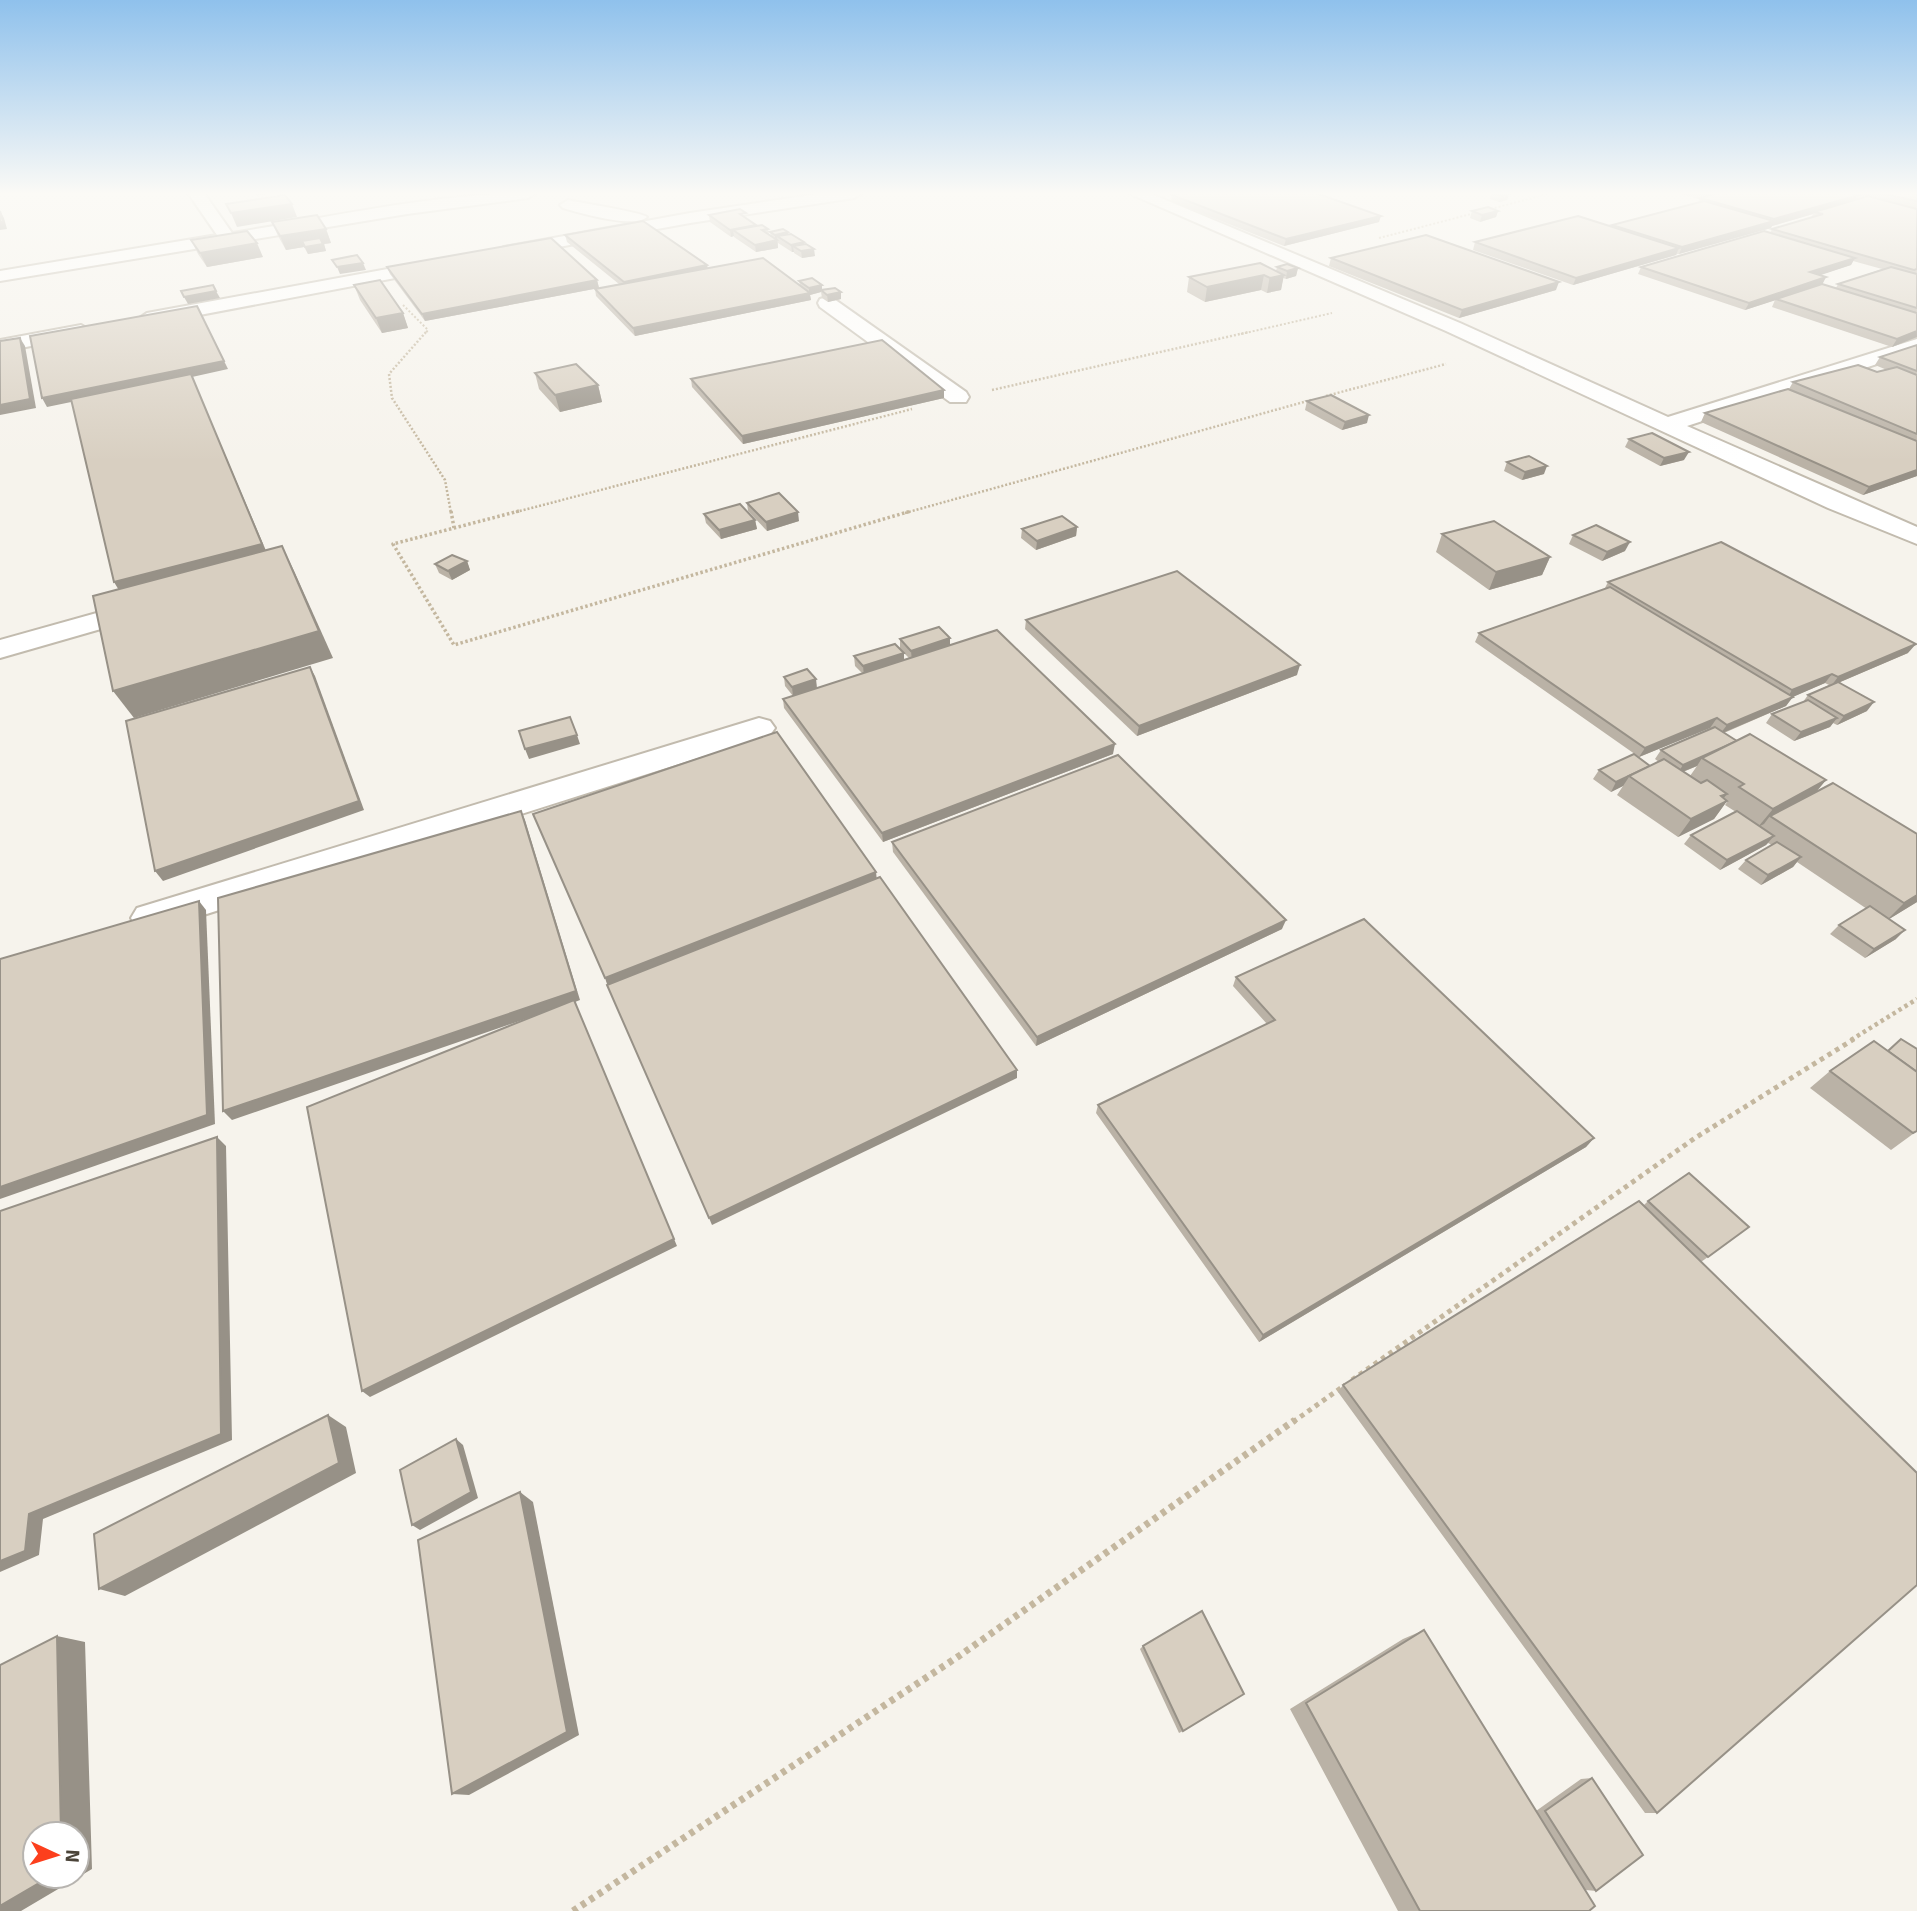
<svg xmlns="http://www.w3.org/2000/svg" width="1917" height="1911" font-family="Signika,sans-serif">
<rect width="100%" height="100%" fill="#f6f3ec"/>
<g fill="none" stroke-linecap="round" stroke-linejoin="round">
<defs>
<g id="minor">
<path d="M188,193H204L232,233C332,217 434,193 536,193L528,198L407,214L0,281V271L217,235Z"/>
<polygon points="824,193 862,193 854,198 690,223 504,257 496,252 504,247 690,213"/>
<polygon points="1128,193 1149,193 1460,323 1668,417 1917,339 1917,351 1687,426 1917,527 1917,544 1828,508 1446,331"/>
<path d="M568,200C581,203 641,212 647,217C634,229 580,213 563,208L560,205Z"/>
<polygon points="442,259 448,260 451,264 448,268 147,325 138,319 147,313"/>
<polygon points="827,297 834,299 966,392 969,397 966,402 950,402 820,307 818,303 820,299"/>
<polygon points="81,325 91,331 88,335 0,352 0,340"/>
<polygon points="136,602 146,604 150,610 146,616 0,658 0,640"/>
<polygon points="759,718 770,721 775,728 770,735 150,932 137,928 131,918 137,908"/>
</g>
</defs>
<!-- minor casing -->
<use href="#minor" stroke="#c2bbae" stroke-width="4"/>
<!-- path-far5 -->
<g stroke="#c4b79f" stroke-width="2" stroke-dasharray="2 2" stroke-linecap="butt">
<polyline points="1487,210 1551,193"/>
<polyline points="1379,238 1475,213"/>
<polyline points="403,305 428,330 425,334"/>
<polyline points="1241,334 1332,313"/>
</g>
<!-- path-far4 -->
<g stroke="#c4b79f" stroke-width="2.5" stroke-dasharray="2 2" stroke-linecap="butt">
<polyline points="426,332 389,374 392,398 445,480 451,513"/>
<polyline points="992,390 1249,332"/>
<polyline points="1326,396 1446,364"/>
<polyline points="512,513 912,409"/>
<polyline points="905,513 1311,400"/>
</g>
<!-- path-far3 -->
<g stroke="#c4b79f" stroke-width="3.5" stroke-dasharray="2.5 2.5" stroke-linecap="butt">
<polyline points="451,511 454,528"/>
<polyline points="519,511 393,544 454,645 911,511"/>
</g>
<!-- path-far2 -->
<polyline stroke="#c4b79f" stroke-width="4.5" stroke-dasharray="3.5 3.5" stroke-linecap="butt" points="1851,1040 1917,999"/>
<!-- path-far1 -->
<g stroke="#c4b79f" stroke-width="5" stroke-dasharray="4.5 4.5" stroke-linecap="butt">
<polyline points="1352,1380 1695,1138 1854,1039"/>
<polyline points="1293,1422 1345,1385"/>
</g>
<!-- path -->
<polyline stroke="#c4b79f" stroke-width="7" stroke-dasharray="5 5" stroke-linecap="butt" points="573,1911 959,1656 1295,1420"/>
<!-- minor -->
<use href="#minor" fill="#fff" fill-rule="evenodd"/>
</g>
<!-- wall -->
<g fill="#bab2a6" fill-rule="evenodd">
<polygon points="1492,193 1509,194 1507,200 1499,202 1490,199"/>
<path d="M1677,193H1917V337L1892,347L1772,307L1775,300L1745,310L1638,274L1641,267L1770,233L1772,229L1811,218L1813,214L1772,226L1771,228L1679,254H1677L1676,255L1573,285L1473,250L1475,242L1611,227L1612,225L1698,202L1699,199ZM1853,261L1882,269L1838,284L1836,288L1822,284L1826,277L1819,275L1851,265Z"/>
<polygon points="1172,195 1379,222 1284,246 1171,201"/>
<polygon points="1472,211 1498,211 1496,217 1480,222 1470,218"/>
<polygon points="709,215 746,219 756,225 756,226 768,229 769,235 771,236 770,232 788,232 788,234 805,244 815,256 802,258 794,253 794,252 792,252 778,243 778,241 778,248 756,252 734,237 734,236 731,237 710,222"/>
<polygon points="272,222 326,229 331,243 324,244 326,251 308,254 304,247 286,250 278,236"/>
<polygon points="565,235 707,265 708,268 800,285 799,281 841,299 828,302 822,298 821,292 810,295 811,300 635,336 596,296 595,289 619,284 567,242"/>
<polygon points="191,240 263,257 207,267 198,254"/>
<polygon points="1331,258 1556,290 1459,318 1329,266"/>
<polygon points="387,267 597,280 599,288 425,321 390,274"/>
<polygon points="1277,267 1298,268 1296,276 1286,279 1283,278 1281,290 1267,293 1261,290 1205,302 1187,292 1189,277 1276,271"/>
<polygon points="354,285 403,313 408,328 382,333 360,300"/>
<polygon points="1917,345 1917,476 1863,495 1701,422 1705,413 1789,389 1793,382 1877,372 1887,370 1875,365 1880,357"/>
<polygon points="535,373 598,385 602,402 560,412 539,389"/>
<polygon points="691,379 944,390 944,398 743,444 692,387"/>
<polygon points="1307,401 1367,423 1342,430 1305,410"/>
<polygon points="1629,439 1684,460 1660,466 1625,447"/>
<polygon points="1507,462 1544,474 1522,480 1504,471"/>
<polygon points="747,503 799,521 767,531 748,511"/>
<polygon points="704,514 755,520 757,529 721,539 706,523"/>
<polygon points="1077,527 1076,536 1036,550 1021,538 1022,529"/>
<polygon points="1442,534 1550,557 1542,575 1489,590 1436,552"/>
<polygon points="1573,535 1625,551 1602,561 1569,544"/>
<polygon points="467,561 470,570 452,580 439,573 435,564"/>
<path d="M1608,582L1908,653L1840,682L1867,711L1837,725L1833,723L1830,727L1794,741L1766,723L1772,714L1803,702L1808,695L1829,685L1825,683L1792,697L1786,706L1724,733L1737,741L1826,780L1817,791L1917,902L1889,919L1896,939L1865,958L1830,934L1839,925L1867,909L1797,862L1793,867L1761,885L1738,869L1746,860L1772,845L1768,843L1766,845L1720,870L1684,844L1691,835L1736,812L1725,805L1728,801H1727L1714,819L1678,837L1617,795L1623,786L1611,792L1593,779L1599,770L1650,766L1659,762L1655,759L1661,750L1711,728H1710L1639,757L1475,642L1479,633L1604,590ZM1697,766L1690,776L1683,772Z"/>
<polygon points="1026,620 1297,675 1137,736 1025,629"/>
<polygon points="950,638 950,645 1113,754 883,842 784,708 783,699 793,696 785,686 784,677 817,688 862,673 855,666 854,656 904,653 904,660 909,658 900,649 900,639"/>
<polygon points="892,842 1282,929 1036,1046 893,852"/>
<polygon points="1236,977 1594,1138 1586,1147 1259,1342 1096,1113 1098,1105 1267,1024 1233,986"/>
<polygon points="1830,1071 1917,1131 1891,1150 1810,1088"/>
<polygon points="1648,1201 1749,1227 1701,1262 1657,1813 1645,1813 1338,1392 1343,1385 1643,1206"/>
<polygon points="1424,1630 1536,1811 1581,1779 1592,1778 1596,1891 1586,1890 1589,1911 1398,1911 1290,1709 1403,1639"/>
<polygon points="1143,1646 1183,1731 1179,1733 1140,1649"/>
</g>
<!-- shaded-wall -->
<g fill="#979187">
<polygon points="256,193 271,193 257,196"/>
<polygon points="1509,194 1507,200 1499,202 1502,196"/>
<polygon points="1859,195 1855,201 1814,212 1813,214 1772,226 1771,228 1679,254 1682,247 1773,221 1774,219"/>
<polygon points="292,204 297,217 237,227 231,213"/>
<polygon points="0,211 4,218 7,229 0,230"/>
<polygon points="1498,211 1496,217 1480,222 1482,215"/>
<polygon points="1381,216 1379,222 1284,246 1286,239"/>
<polygon points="756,225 757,232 733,230 734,236 731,237 730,230"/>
<polygon points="326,229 331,243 324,244 326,251 308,254 302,241 304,247 286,250 280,236"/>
<polygon points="788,232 789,239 777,236 778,248 756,252 755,245 775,241 775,235"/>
<polygon points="804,242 805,249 793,246 794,252 792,252 791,245"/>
<polygon points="257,243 263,257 207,267 200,253"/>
<polygon points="1679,248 1676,255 1573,285 1576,278"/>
<polygon points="814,249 815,256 802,258 801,251"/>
<polygon points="1855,258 1851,265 1806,280 1810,272"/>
<polygon points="363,263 366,270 340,274 337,267"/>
<polygon points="707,265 708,272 626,289 624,282"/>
<polygon points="1298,268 1296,276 1286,279 1287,271"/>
<polygon points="1264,275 1261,290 1205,302 1207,287"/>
<polygon points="1270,275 1284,275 1281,290 1267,293"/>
<polygon points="1826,277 1822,285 1745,310 1749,303"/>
<polygon points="597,280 599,288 425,321 422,314"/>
<polygon points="1559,282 1556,290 1459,318 1462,310"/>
<polygon points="822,285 822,291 821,290 821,292 810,295 811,300 635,336 633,328 809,293 809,288"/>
<polygon points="216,291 220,298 188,304 184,297"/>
<polygon points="841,292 841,299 828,302 827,295"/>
<polygon points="197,306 228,369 192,377 267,553 120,592 114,582 192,377 47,407 42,398"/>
<polygon points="403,313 408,328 382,333 376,318"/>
<polygon points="1917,331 1917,337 1892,347 1897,339"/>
<polygon points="20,338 25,346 36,408 0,415 0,405"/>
<polygon points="598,385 602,402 560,412 555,395"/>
<polygon points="944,390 944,398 743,444 742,436"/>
<polygon points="1369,415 1367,423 1342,430 1345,422"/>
<polygon points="1689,452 1684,460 1660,466 1664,458"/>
<polygon points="1547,466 1544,474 1522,480 1525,472"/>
<polygon points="1917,470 1917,476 1863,495 1869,487"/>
<polygon points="798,512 799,521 767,531 766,522"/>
<polygon points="755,520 757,529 721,539 719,530"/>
<polygon points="1077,527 1076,536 1036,550 1037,541"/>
<polygon points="1630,542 1625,551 1602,561 1607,552"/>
<polygon points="282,546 295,573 333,658 134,718 113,691"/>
<polygon points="1550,557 1542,575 1489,590 1496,572"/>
<polygon points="467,561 470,570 452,580 448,571"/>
<polygon points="950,638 950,648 912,661 911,651"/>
<polygon points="1916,644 1908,653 1831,686 1838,677"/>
<polygon points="904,653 904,663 864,676 863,666"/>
<polygon points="1300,665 1297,675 1137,736 1139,726"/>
<polygon points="310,667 315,676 364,810 163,881 155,871"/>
<polygon points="1832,674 1825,683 1786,700 1792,690"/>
<polygon points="816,679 817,688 793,696 792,687"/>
<polygon points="1793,697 1786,706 1720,734 1727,725"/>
<polygon points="1874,702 1867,711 1837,725 1844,716"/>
<polygon points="1717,718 1710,728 1639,757 1645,748"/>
<polygon points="1837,718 1830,727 1794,741 1801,732"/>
<polygon points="577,735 580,744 529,759 525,749"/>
<polygon points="1738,741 1702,758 1697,766 1677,774 1683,765"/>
<polygon points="1115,744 1113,754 883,842 882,833"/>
<polygon points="1629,777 1623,786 1611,792 1616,782"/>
<polygon points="1826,780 1810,799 1770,816 1764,824 1758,827 1773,809"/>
<polygon points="1727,794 1718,805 1727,801 1714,819 1678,837 1691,819 1721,796"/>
<polygon points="521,811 525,820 580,1000 575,1002 677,1246 370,1397 362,1391 575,1002 232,1120 223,1111"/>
<polygon points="1774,836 1766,845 1720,870 1727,860"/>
<polygon points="1801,857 1793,867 1761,885 1768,875"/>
<polygon points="876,872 877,881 608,987 605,978"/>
<polygon points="1917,895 1917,902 1886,921 1904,903"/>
<polygon points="199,901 206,910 215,1124 0,1199 0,1187"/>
<polygon points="1286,920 1282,929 1036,1046 1037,1037"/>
<polygon points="1905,930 1896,939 1865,958 1874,949"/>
<polygon points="1017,1070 1017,1078 712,1225 709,1218"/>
<polygon points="217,1137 226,1146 232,1440 43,1519 39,1555 0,1572 0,1561 29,1514"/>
<polygon points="1594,1138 1586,1147 1259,1342 1263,1335"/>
<polygon points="328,1415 346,1427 356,1473 125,1596 99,1589"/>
<polygon points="456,1439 463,1445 478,1498 420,1530 412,1525"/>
<polygon points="520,1492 533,1502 579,1735 469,1795 452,1794"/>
<polygon points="57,1636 85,1642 92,1869 21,1911 0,1911 0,1906 51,1876 77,1876 77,1834 61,1834"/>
</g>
<!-- building -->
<g fill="#d8cfc1" stroke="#979187" stroke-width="2">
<polygon points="1180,193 1316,193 1381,216 1286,239 1172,195"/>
<polygon points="1494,193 1507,193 1509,194 1502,196"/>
<polygon points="1704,193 1852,193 1859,195 1774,219 1700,198 1711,195"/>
<polygon points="1879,193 1917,193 1917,201"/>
<polygon points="285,195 292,204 231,213 226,204"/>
<polygon points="1868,196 1917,209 1917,269 1914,270 1772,229 1823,214 1814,212"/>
<polygon points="1704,201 1774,221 1682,247 1612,225"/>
<polygon points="1488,207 1498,211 1482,215 1472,211"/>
<polygon points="740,209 746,213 740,214 756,225 730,230 709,215"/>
<polygon points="0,211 3,222 0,222"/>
<polygon points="317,215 326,229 280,236 272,222"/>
<polygon points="1578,216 1679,248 1576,278 1475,242"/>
<polygon points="643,221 707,265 624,282 565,235"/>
<polygon points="762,225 768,229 762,230 777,240 755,245 733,230"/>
<polygon points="783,229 788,232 775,235 770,232"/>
<polygon points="247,231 257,243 200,253 191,240"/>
<polygon points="1764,231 1855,258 1810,272 1826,277 1749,303 1641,267"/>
<polygon points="791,234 804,242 791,245 777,236"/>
<polygon points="1426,235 1559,282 1462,310 1331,258"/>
<polygon points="320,238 323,244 305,247 302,241"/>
<polygon points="551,238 597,280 422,314 387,267"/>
<polygon points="806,244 814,249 801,251 793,246"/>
<polygon points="357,255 363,263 337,267 332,260"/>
<polygon points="763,258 810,293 633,328 595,289"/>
<polygon points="1260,263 1284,275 1270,278 1264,275 1207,287 1189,277"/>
<polygon points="1287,264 1298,268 1287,271 1277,267"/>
<polygon points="1891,267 1917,274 1917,308 1838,284"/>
<polygon points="812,278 822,285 809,288 799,281"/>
<polygon points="380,280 403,313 376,318 354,285"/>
<polygon points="1822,284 1917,313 1917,331 1897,339 1776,299"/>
<polygon points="213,285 216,291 184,297 181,291"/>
<polygon points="835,288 841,292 827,295 821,290"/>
<polygon points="197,306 224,361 42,398 30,336"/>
<polygon points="20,338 30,399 0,405 0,341"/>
<polygon points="882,340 944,390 742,436 691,379"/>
<polygon points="1917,345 1917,371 1880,357"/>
<polygon points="576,364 598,385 555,395 535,373"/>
<polygon points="1858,365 1877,372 1897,367 1917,375 1917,434 1793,382"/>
<polygon points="191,374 262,544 114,582 71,399"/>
<polygon points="1788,389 1917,441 1917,470 1869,487 1705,413"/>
<polygon points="1331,395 1369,415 1345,422 1307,401"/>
<polygon points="1652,433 1689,452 1664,458 1629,439"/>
<polygon points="1529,456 1547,466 1525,472 1507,462"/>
<polygon points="779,493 798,512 766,522 747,503"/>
<polygon points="740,504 755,520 719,530 704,514"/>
<polygon points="1062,516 1077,527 1037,541 1022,529"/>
<polygon points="1494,521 1550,557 1496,572 1442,534"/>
<polygon points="1596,525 1630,542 1607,552 1573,535"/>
<polygon points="1721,542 1916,644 1838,677 1832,674 1792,690 1608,582"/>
<polygon points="282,546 319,631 113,691 93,596"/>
<polygon points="452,555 467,561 448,571 435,564"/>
<polygon points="1177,571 1300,665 1139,726 1026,620"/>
<polygon points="1610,587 1793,697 1727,725 1717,718 1645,748 1479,633"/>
<polygon points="939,627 950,638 911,651 900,639"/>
<polygon points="997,630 1115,744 882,833 783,699"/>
<polygon points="895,644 904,653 863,666 854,656"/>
<polygon points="310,667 359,801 155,871 126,721"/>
<polygon points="807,669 816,679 792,687 784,677"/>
<polygon points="1838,682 1874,702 1844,716 1808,695"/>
<polygon points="1808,700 1837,718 1801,732 1772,714"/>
<polygon points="570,717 577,735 525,749 519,731"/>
<polygon points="1715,727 1737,741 1683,765 1661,750"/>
<polygon points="777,732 876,872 605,978 533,814"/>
<polygon points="1750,734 1826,780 1773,809 1739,787 1744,784 1702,758"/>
<polygon points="1634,754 1650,766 1616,782 1599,770"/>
<polygon points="1118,755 1286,920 1037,1037 892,842"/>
<polygon points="1664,759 1701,783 1707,780 1727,794 1721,796 1727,801 1691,819 1629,776"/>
<polygon points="1833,783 1917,834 1917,895 1904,903 1770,816"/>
<polygon points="521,811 576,991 223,1111 218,898"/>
<polygon points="1737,811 1774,836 1727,860 1691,835"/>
<polygon points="1777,842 1801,857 1768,875 1746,860"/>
<polygon points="880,877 1017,1070 709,1218 607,985"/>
<polygon points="199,901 207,1115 0,1187 0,959"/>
<polygon points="1870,906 1905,930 1874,949 1839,925"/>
<polygon points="1364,919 1594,1138 1263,1335 1098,1105 1275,1020 1236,977"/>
<polygon points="574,1000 674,1239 362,1391 307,1107"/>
<polygon points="1901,1039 1917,1049 1917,1072 1888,1051"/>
<polygon points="1874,1041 1917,1072 1917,1131 1913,1133 1830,1071"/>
<polygon points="217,1137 221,1434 29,1514 25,1551 0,1561 0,1211"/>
<polygon points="1689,1173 1749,1227 1708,1257 1648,1201"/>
<polygon points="1639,1201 1917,1473 1917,1585 1657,1813 1343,1385"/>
<polygon points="328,1415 339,1463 99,1589 94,1534"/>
<polygon points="456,1439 471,1492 412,1525 400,1470"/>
<polygon points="520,1492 567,1732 452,1794 418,1540"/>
<polygon points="1202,1611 1244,1694 1183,1731 1143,1646"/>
<polygon points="1424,1630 1595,1906 1589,1911 1420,1911 1306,1703"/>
<polygon points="57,1636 61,1834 35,1834 35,1876 51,1876 0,1906 0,1665"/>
<polygon points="1592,1778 1643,1855 1596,1891 1545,1811"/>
</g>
<!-- sky -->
<linearGradient id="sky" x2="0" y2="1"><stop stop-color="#8fc1ec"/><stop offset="0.42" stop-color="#fbfaf6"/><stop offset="1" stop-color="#fbfaf6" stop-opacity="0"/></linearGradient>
<rect width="1917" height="461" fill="url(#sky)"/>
<!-- north arrow -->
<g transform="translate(56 1855) rotate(94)"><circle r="33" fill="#ffffff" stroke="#b7b4b0" stroke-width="2"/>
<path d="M0-5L12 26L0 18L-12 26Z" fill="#fc3f1d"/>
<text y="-10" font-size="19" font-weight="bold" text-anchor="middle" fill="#4b4439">N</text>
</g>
</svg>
